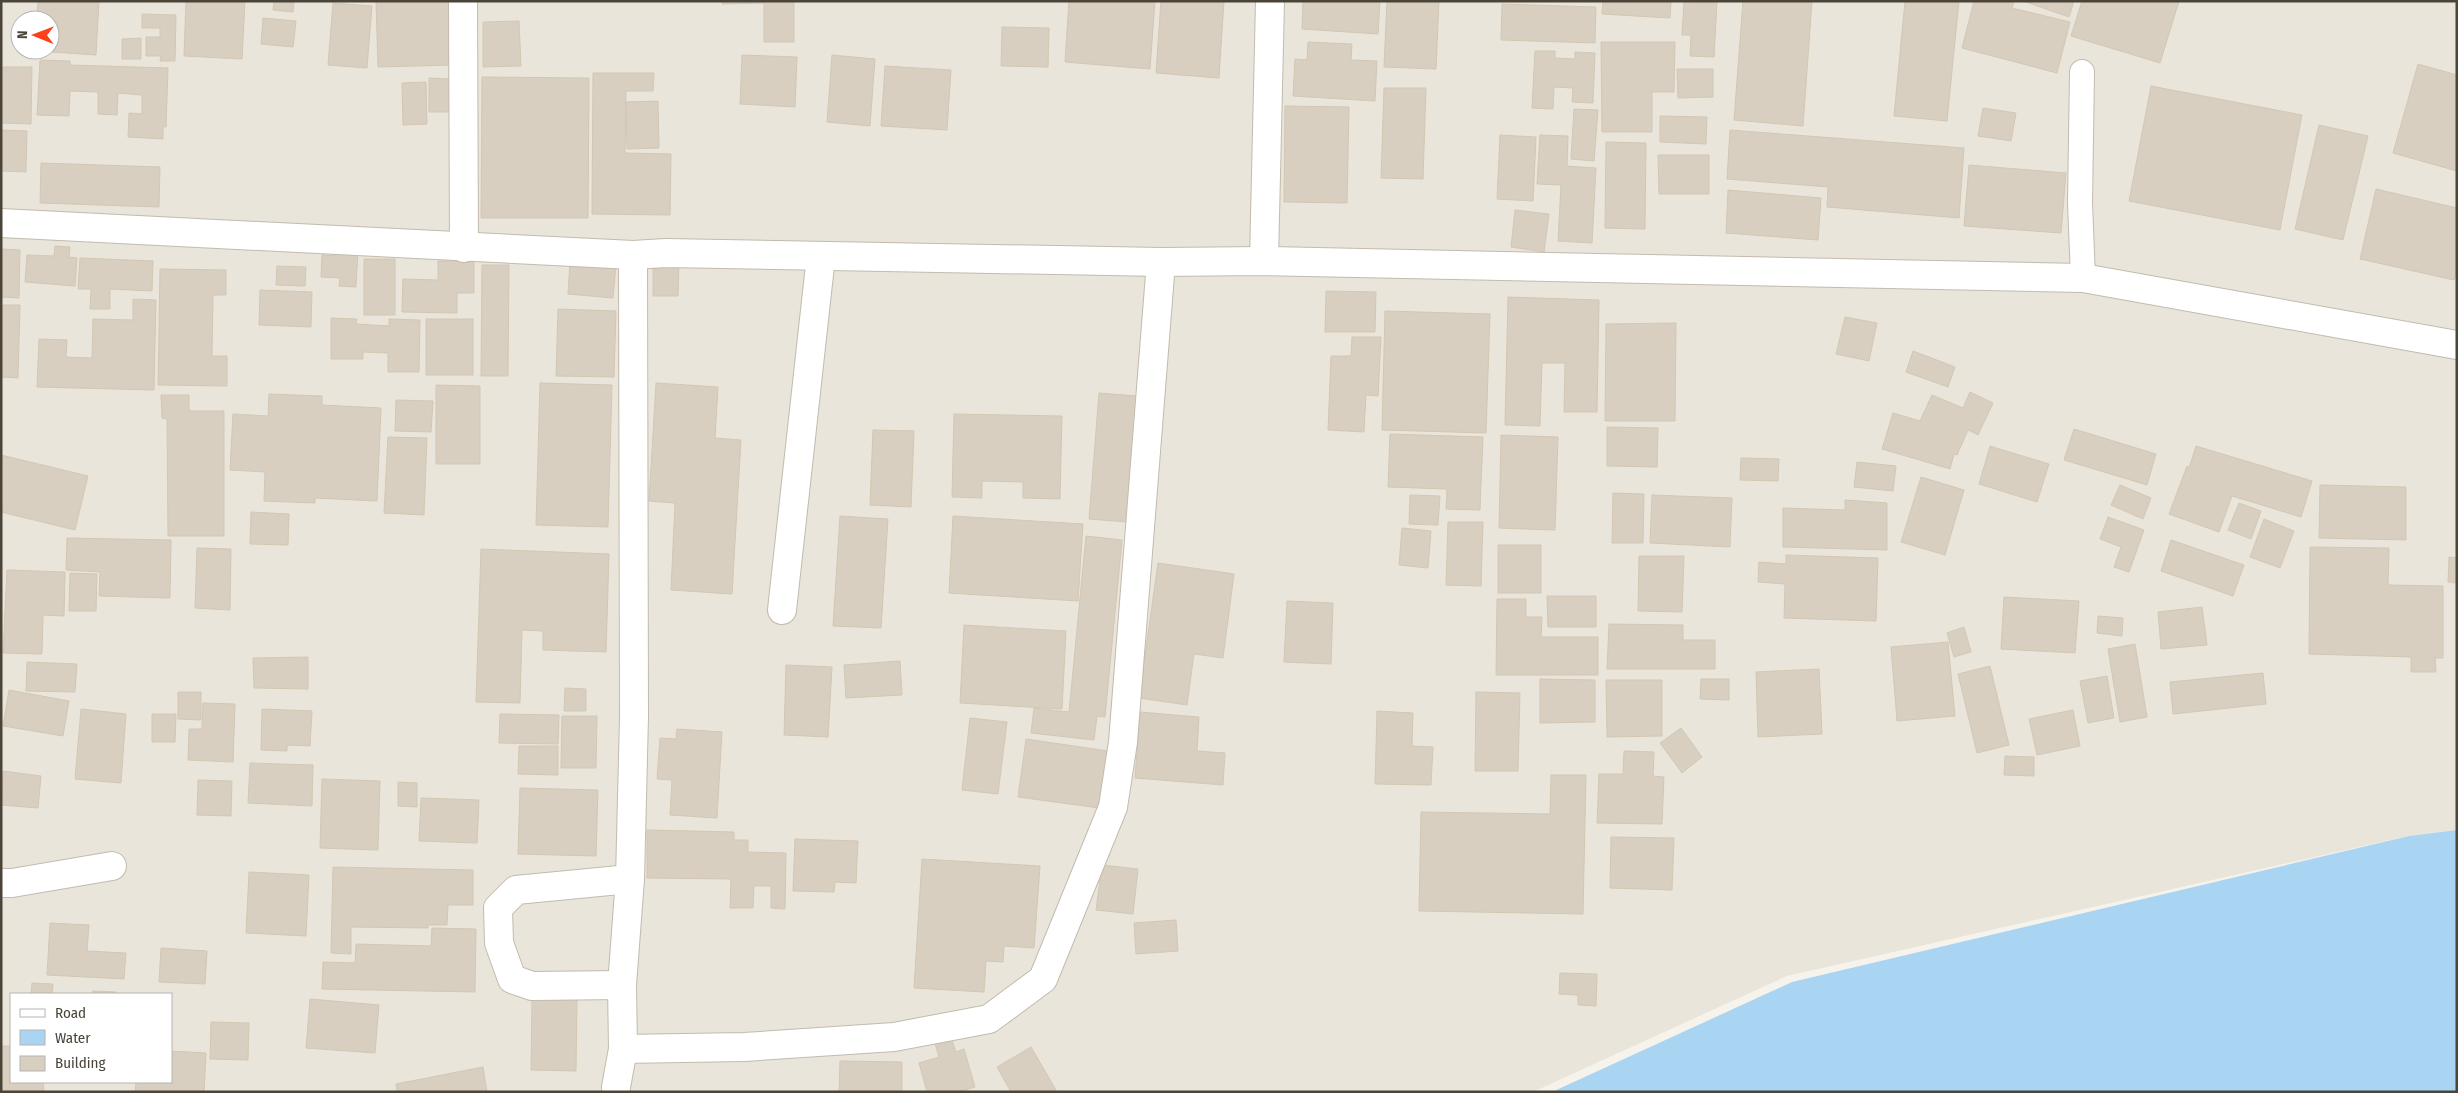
<svg xmlns="http://www.w3.org/2000/svg" width="2458" height="1093" font-family="'Fira Sans Condensed',sans-serif">
<rect width="100%" height="100%" fill="#f6f3ec"/>
<!-- residential -->
<path fill="#eae5da" fill-rule="evenodd" d="M1,1H2457V830L2408,836L1787,976L1533,1092H1ZM20,20H50V50H20ZM11,994H171V1082H11Z"/>
<!-- water -->
<polygon fill="#a9d4f2" points="2457,830 2457,1092 1552,1092 1792,982 2409,836"/>
<!-- building -->
<g fill="#d8cfc1" stroke="#d3c7b4">
<polygon points="38,1 99,1 96,55 36,51 50,50 50,20 37,20"/>
<polygon points="186,1 245,1 242,59 184,56"/>
<polygon points="274,1 294,1 293,12 273,10"/>
<polygon points="376,1 453,1 453,65 378,67"/>
<polygon points="722,1 794,1 794,42 764,42 764,3 722,4"/>
<polygon points="1069,1 1155,1 1150,69 1065,62"/>
<polygon points="1161,1 1224,1 1219,78 1156,73"/>
<polygon points="1303,1 1380,1 1378,34 1302,29"/>
<polygon points="1387,1 1439,1 1436,69 1384,67"/>
<polygon points="1603,1 1671,1 1670,18 1602,14"/>
<polygon points="1684,1 1717,2 1714,57 1690,56 1691,35 1682,35"/>
<polygon points="1743,1 1812,1 1803,126 1734,120"/>
<polygon points="1905,1 1959,1 1947,121 1894,116"/>
<polygon points="1974,1 2014,1 2012,8 2070,22 2057,73 1962,48"/>
<polygon points="2023,1 2074,1 2069,17"/>
<polygon points="2082,1 2179,1 2160,63 2071,36"/>
<polygon points="333,3 372,6 367,68 328,65"/>
<polygon points="1502,4 1596,7 1595,43 1501,40"/>
<polygon points="142,14 176,15 175,61 160,61 161,56 146,56 146,37 160,37 160,28 142,28"/>
<polygon points="263,18 296,21 293,47 261,44"/>
<polygon points="519,21 521,66 483,67 483,22"/>
<polygon points="1002,27 1049,28 1048,67 1001,66"/>
<polygon points="141,38 141,59 122,59 122,39"/>
<polygon points="1308,42 1352,44 1351,60 1377,61 1375,101 1293,96 1295,59 1307,60"/>
<polygon points="1601,42 1675,42 1674,92 1652,92 1652,132 1602,132"/>
<polygon points="1535,51 1555,51 1555,58 1575,59 1575,52 1595,53 1593,103 1572,102 1573,88 1554,87 1553,109 1532,108"/>
<polygon points="742,55 797,57 795,107 740,104"/>
<polygon points="832,55 875,59 870,126 827,122"/>
<polygon points="40,60 70,61 70,65 168,68 166,127 163,127 163,139 128,137 129,113 142,114 142,95 118,93 117,115 98,114 98,92 70,91 69,116 37,115"/>
<polygon points="2418,64 2457,75 2457,171 2393,153"/>
<polygon points="885,66 951,70 947,130 881,126"/>
<polygon points="1,67 32,67 31,124 1,123"/>
<polygon points="1677,69 1713,69 1713,97 1678,98"/>
<polygon points="593,73 654,73 653,91 626,91 625,153 671,154 670,215 592,214"/>
<polygon points="482,77 589,78 588,218 481,218"/>
<polygon points="429,78 450,79 451,112 429,112"/>
<polygon points="426,82 427,124 403,125 402,83"/>
<polygon points="2151,86 2302,115 2280,230 2129,201"/>
<polygon points="1384,88 1426,88 1423,179 1381,178"/>
<polygon points="658,101 659,148 627,149 626,102"/>
<polygon points="1285,106 1349,107 1347,203 1284,202"/>
<polygon points="1983,108 2016,113 2011,141 1978,136"/>
<polygon points="1574,109 1598,110 1594,161 1571,159"/>
<polygon points="1660,116 1707,117 1706,144 1660,142"/>
<polygon points="2319,125 2368,136 2343,240 2295,229"/>
<polygon points="1,130 27,131 26,172 1,171"/>
<polygon points="1730,130 1964,148 1959,218 1827,207 1828,187 1727,179"/>
<polygon points="1500,135 1536,137 1533,201 1497,199"/>
<polygon points="1540,135 1568,136 1567,166 1596,168 1592,243 1558,241 1561,185 1537,184"/>
<polygon points="1606,142 1646,143 1645,229 1605,228"/>
<polygon points="1658,155 1709,155 1709,194 1659,194"/>
<polygon points="41,163 160,167 159,207 40,203"/>
<polygon points="1969,165 2066,173 2061,233 1964,226"/>
<polygon points="2376,189 2457,208 2457,269 2454,280 2360,259"/>
<polygon points="1728,190 1821,198 1818,240 1726,233"/>
<polygon points="1515,210 1549,214 1544,252 1511,247"/>
<polygon points="55,246 70,247 69,257 77,258 75,286 25,282 27,255 54,256"/>
<polygon points="1,249 20,250 19,298 1,297"/>
<polygon points="341,250 358,251 356,287 339,286 340,278 321,277 322,255 340,256"/>
<polygon points="80,258 153,261 152,291 110,289 110,309 90,309 91,289 78,289"/>
<rect x="364" y="259" width="31" height="56"/>
<polygon points="438,261 474,261 474,293 457,293 457,313 402,312 403,279 438,280"/>
<polygon points="653,261 679,262 678,296 653,296"/>
<polygon points="570,262 616,265 613,298 568,294"/>
<polygon points="482,265 509,265 508,376 481,376"/>
<polygon points="277,266 306,267 305,286 276,285"/>
<polygon points="160,269 226,270 226,295 213,295 212,356 227,356 227,386 158,385"/>
<polygon points="260,290 312,292 311,327 259,325"/>
<polygon points="1326,291 1376,292 1375,332 1325,332"/>
<polygon points="1508,297 1599,300 1597,412 1564,412 1565,363 1542,363 1540,426 1505,425"/>
<polygon points="133,299 156,300 154,390 37,387 39,339 67,340 66,357 92,358 93,319 133,320"/>
<polygon points="1,305 20,305 18,378 1,377"/>
<polygon points="558,309 616,311 614,377 556,376"/>
<polygon points="1385,311 1490,314 1486,433 1382,430"/>
<polygon points="1845,317 1877,323 1869,361 1836,354"/>
<polygon points="331,318 357,319 356,324 389,326 389,319 420,320 419,372 388,372 388,353 363,352 363,359 331,359"/>
<rect x="426" y="319" width="47" height="56"/>
<polygon points="1676,323 1675,421 1605,421 1606,324"/>
<polygon points="1352,337 1381,337 1378,396 1366,395 1364,432 1328,430 1331,356 1351,356"/>
<polygon points="1913,351 1955,367 1948,387 1906,372"/>
<polygon points="540,383 612,385 608,527 536,525"/>
<polygon points="656,383 718,387 715,438 741,440 732,594 671,590 675,503 649,501"/>
<polygon points="436,385 480,386 480,464 436,464"/>
<polygon points="1970,392 1993,403 1978,435 1968,430 1957,455 1954,454 1950,469 1882,449 1893,413 1920,421 1932,395 1963,408"/>
<polygon points="1099,393 1137,396 1127,522 1089,519"/>
<polygon points="269,394 322,396 322,405 381,408 377,501 315,498 315,503 264,501 265,472 230,470 233,414 268,416"/>
<polygon points="161,395 189,395 189,411 224,411 224,536 168,536 167,419 162,418"/>
<polygon points="396,400 433,401 431,432 395,431"/>
<polygon points="954,414 1062,416 1060,499 1023,498 1023,482 982,481 982,498 952,497"/>
<polygon points="1607,427 1658,428 1657,467 1607,466"/>
<polygon points="2074,429 2156,454 2147,485 2064,460"/>
<polygon points="873,430 914,431 911,507 870,505"/>
<polygon points="1390,434 1483,437 1480,510 1446,509 1447,489 1388,487"/>
<polygon points="1501,435 1558,437 1555,530 1499,528"/>
<polygon points="388,437 427,438 424,515 384,513"/>
<polygon points="1990,446 2049,464 2037,502 1979,484"/>
<polygon points="2196,446 2312,481 2301,517 2232,496 2219,532 2169,514 2187,466 2189,468"/>
<polygon points="1,455 88,476 75,530 1,512"/>
<polygon points="1741,458 1779,459 1778,481 1740,480"/>
<polygon points="1857,462 1896,466 1893,491 1854,487"/>
<polygon points="1921,477 1964,490 1945,555 1901,542"/>
<polygon points="2120,485 2151,498 2143,519 2111,505"/>
<polygon points="2320,485 2406,487 2406,540 2319,538"/>
<polygon points="1613,493 1644,494 1643,543 1612,543"/>
<polygon points="1410,495 1440,496 1438,525 1409,524"/>
<polygon points="1652,495 1732,498 1730,547 1650,543"/>
<polygon points="1845,500 1887,503 1887,550 1783,547 1783,508 1845,510"/>
<polygon points="2239,503 2261,511 2251,539 2228,530"/>
<polygon points="251,512 289,514 288,545 250,544"/>
<polygon points="840,516 888,519 881,628 833,626"/>
<polygon points="953,516 1083,524 1078,601 949,593"/>
<polygon points="2108,517 2144,530 2129,572 2114,567 2121,547 2100,539"/>
<polygon points="2264,519 2294,531 2280,568 2250,557"/>
<polygon points="1448,522 1483,522 1481,586 1446,585"/>
<polygon points="1402,528 1431,531 1428,568 1399,565"/>
<polygon points="1086,536 1122,540 1105,717 1097,716 1094,740 1031,733 1034,708 1069,712"/>
<polygon points="67,538 171,540 170,598 99,596 100,572 66,570"/>
<polygon points="2171,540 2244,565 2233,596 2161,571"/>
<rect x="1498" y="545" width="43" height="48"/>
<polygon points="2310,547 2389,548 2388,585 2443,586 2443,658 2435,658 2436,672 2411,672 2411,657 2309,654"/>
<polygon points="197,548 231,549 230,610 195,608"/>
<polygon points="481,549 609,554 606,652 543,650 543,631 522,630 520,703 476,702"/>
<polygon points="1786,555 1878,558 1876,621 1784,618 1785,584 1758,582 1759,562 1786,564"/>
<polygon points="1639,556 1684,556 1682,612 1638,611"/>
<polygon points="2449,557 2457,558 2457,583 2448,582"/>
<polygon points="1158,563 1234,574 1223,658 1194,654 1187,705 1139,698"/>
<polygon points="7,570 65,572 64,616 43,615 42,654 3,653"/>
<polygon points="70,573 97,574 96,611 69,611"/>
<polygon points="1547,596 1596,596 1596,627 1548,627"/>
<polygon points="2004,597 2079,601 2075,653 2001,649"/>
<polygon points="1497,599 1526,599 1526,617 1542,617 1541,637 1598,637 1598,675 1496,675"/>
<polygon points="1287,601 1333,603 1331,664 1284,662"/>
<polygon points="2202,607 2207,645 2161,649 2158,612"/>
<polygon points="2098,616 2123,618 2122,636 2097,633"/>
<polygon points="1609,624 1683,625 1683,640 1715,640 1715,669 1607,669"/>
<polygon points="964,625 1066,631 1062,709 960,703"/>
<polygon points="1964,627 1971,652 1954,657 1947,633"/>
<polygon points="1948,642 1955,716 1897,721 1891,647"/>
<polygon points="2135,644 2147,717 2120,722 2108,649"/>
<polygon points="308,657 308,689 254,688 253,658"/>
<polygon points="900,661 902,695 846,698 844,665"/>
<polygon points="27,662 77,664 75,692 26,691"/>
<polygon points="786,665 832,667 828,737 784,735"/>
<polygon points="1990,666 2009,745 1977,753 1958,674"/>
<polygon points="1819,669 1822,734 1758,737 1756,672"/>
<polygon points="2263,673 2266,704 2173,714 2170,682"/>
<polygon points="2107,676 2114,718 2088,723 2080,681"/>
<polygon points="1540,679 1595,680 1595,722 1540,723"/>
<polygon points="1701,679 1729,679 1729,700 1700,699"/>
<polygon points="1606,680 1662,680 1662,736 1607,737"/>
<polygon points="565,688 586,689 586,711 564,711"/>
<polygon points="9,690 69,701 63,736 3,726"/>
<polygon points="178,692 201,692 201,720 178,719"/>
<polygon points="1476,692 1520,693 1518,771 1475,771"/>
<polygon points="203,703 235,704 233,762 188,760 189,729 202,729"/>
<polygon points="81,709 126,714 121,783 75,779"/>
<polygon points="262,709 312,711 310,746 287,745 287,751 261,750"/>
<polygon points="2073,710 2080,746 2037,755 2029,719"/>
<polygon points="1377,711 1413,713 1412,746 1433,747 1431,785 1375,784"/>
<polygon points="1140,712 1199,717 1197,751 1225,753 1223,785 1135,778"/>
<polygon points="152,714 176,714 175,742 152,742"/>
<polygon points="500,714 559,715 558,744 499,743"/>
<polygon points="562,716 597,716 596,768 561,768"/>
<polygon points="970,718 1007,722 998,794 962,790"/>
<polygon points="1681,728 1702,757 1682,773 1660,743"/>
<polygon points="677,729 722,732 717,818 670,815 672,780 657,779 660,738 676,739"/>
<polygon points="1026,739 1108,751 1099,808 1018,797"/>
<polygon points="519,746 558,746 558,775 518,774"/>
<polygon points="1624,751 1654,752 1653,776 1664,777 1662,824 1597,823 1599,774 1623,774"/>
<polygon points="2005,756 2034,757 2034,776 2004,775"/>
<polygon points="250,763 313,765 312,806 248,803"/>
<polygon points="3,771 41,776 38,808 1,805"/>
<polygon points="1551,775 1586,775 1583,914 1419,911 1421,812 1550,814"/>
<polygon points="322,779 380,781 378,850 320,848"/>
<polygon points="198,780 232,781 231,816 197,815"/>
<polygon points="398,782 417,783 417,807 398,806"/>
<polygon points="520,788 598,790 596,856 518,854"/>
<polygon points="421,798 479,800 477,843 419,841"/>
<polygon points="647,830 734,832 734,840 748,840 748,852 786,853 785,909 771,908 771,886 754,886 753,908 730,908 731,879 647,878"/>
<polygon points="1611,837 1674,838 1672,890 1610,888"/>
<polygon points="795,839 858,841 856,883 835,882 834,892 793,891"/>
<polygon points="922,859 1040,866 1034,948 1004,946 1003,962 986,961 984,992 914,988"/>
<polygon points="1102,865 1138,869 1133,914 1096,910"/>
<polygon points="333,867 473,870 473,905 448,905 447,925 428,925 428,928 351,927 351,954 331,953"/>
<polygon points="249,872 309,875 306,936 246,933"/>
<polygon points="1176,920 1178,951 1136,954 1134,923"/>
<polygon points="50,923 89,925 87,951 126,953 124,979 47,975"/>
<polygon points="432,928 476,929 475,992 322,989 323,962 355,963 356,944 431,946"/>
<polygon points="161,948 207,951 205,984 159,982"/>
<polygon points="1560,973 1597,974 1596,1006 1578,1005 1578,995 1559,994"/>
<polygon points="32,983 53,984 52,994 31,994"/>
<polygon points="93,991 116,992 116,994 92,994"/>
<polygon points="310,999 379,1005 375,1053 306,1048"/>
<polygon points="532,999 577,999 576,1071 531,1070"/>
<polygon points="211,1022 249,1023 248,1060 210,1059"/>
<polygon points="950,1035 956,1052 964,1049 975,1087 958,1092 927,1092 919,1063 939,1057 934,1040"/>
<polygon points="1,1046 11,1046 11,1082 43,1082 44,1092 1,1092"/>
<polygon points="1031,1047 1056,1090 1054,1092 1011,1092 997,1067"/>
<polygon points="171,1051 206,1053 204,1092 135,1092 136,1082 171,1082"/>
<polygon points="840,1061 902,1062 902,1092 839,1092"/>
<polygon points="483,1067 487,1092 397,1092 396,1084"/>
</g>
<g fill="none" stroke-linecap="round" stroke-linejoin="round">
<defs>
<polyline id="service" points="2082,72 2080,203 2083,278"/>
<g id="minor">
<polyline points="463,1 464,248"/>
<polyline points="1264,261 1270,1"/>
<polyline points="782,610 821,256"/>
<polyline points="1,883 12,883 112,866"/>
<polyline points="622,985 532,986 512,979 499,943 498,908 516,890 630,879"/>
<polyline points="623,1049 744,1047 894,1037 989,1019 1043,979 1113,807 1123,742 1161,262"/>
<polyline points="616,1087 623,1049 622,985 630,879 634,717 633,255"/>
</g>
<polyline id="tertiary" points="1,223 633,255 666,253 1161,262 1264,261 2083,278 2457,345"/>
</defs>
<!-- service casing -->
<use href="#service" stroke="#c2bbae" stroke-width="26"/>
<!-- minor casing -->
<use href="#minor" stroke="#c2bbae" stroke-width="30"/>
<!-- tertiary casing -->
<use href="#tertiary" stroke="#c2bbae" stroke-width="30"/>
<!-- service -->
<use href="#service" stroke="#fff" stroke-width="24"/>
<!-- minor -->
<use href="#minor" stroke="#fff" stroke-width="28"/>
<!-- tertiary -->
<use href="#tertiary" stroke="#fff" stroke-width="28"/>
</g>
<!-- border -->
<rect width="2458" height="1093" fill="none" stroke="#4b4439" stroke-width="5"/>
<!-- legend -->
<rect x="10" y="993" width="162" height="90" fill="#ffffff" stroke="#b7b4b0"/>
<rect x="20" y="1009" width="25" height="8" fill="#ffffff" stroke="#b7b4b0"/>
<text x="55" y="1018" font-size="15" fill="#4b4439">Road</text>
<rect x="20" y="1030" width="25" height="15" fill="#a9d4f2" stroke="#b7b4b0"/>
<text x="55" y="1043" font-size="15" fill="#4b4439">Water</text>
<rect x="20" y="1056" width="25" height="15" fill="#d8cfc1" stroke="#b7b4b0"/>
<text x="55" y="1068" font-size="15" fill="#4b4439">Building</text>
<!-- north arrow -->
<g transform="translate(35 35) rotate(271)"><circle r="24" fill="#ffffff" stroke="#b7b4b0"/>
<path d="M0-4L9 19L0 12L-9 19Z" fill="#fc3f1d"/>
<text y="-8" font-size="14" font-weight="bold" text-anchor="middle" fill="#4b4439">N</text>
</g>
</svg>
